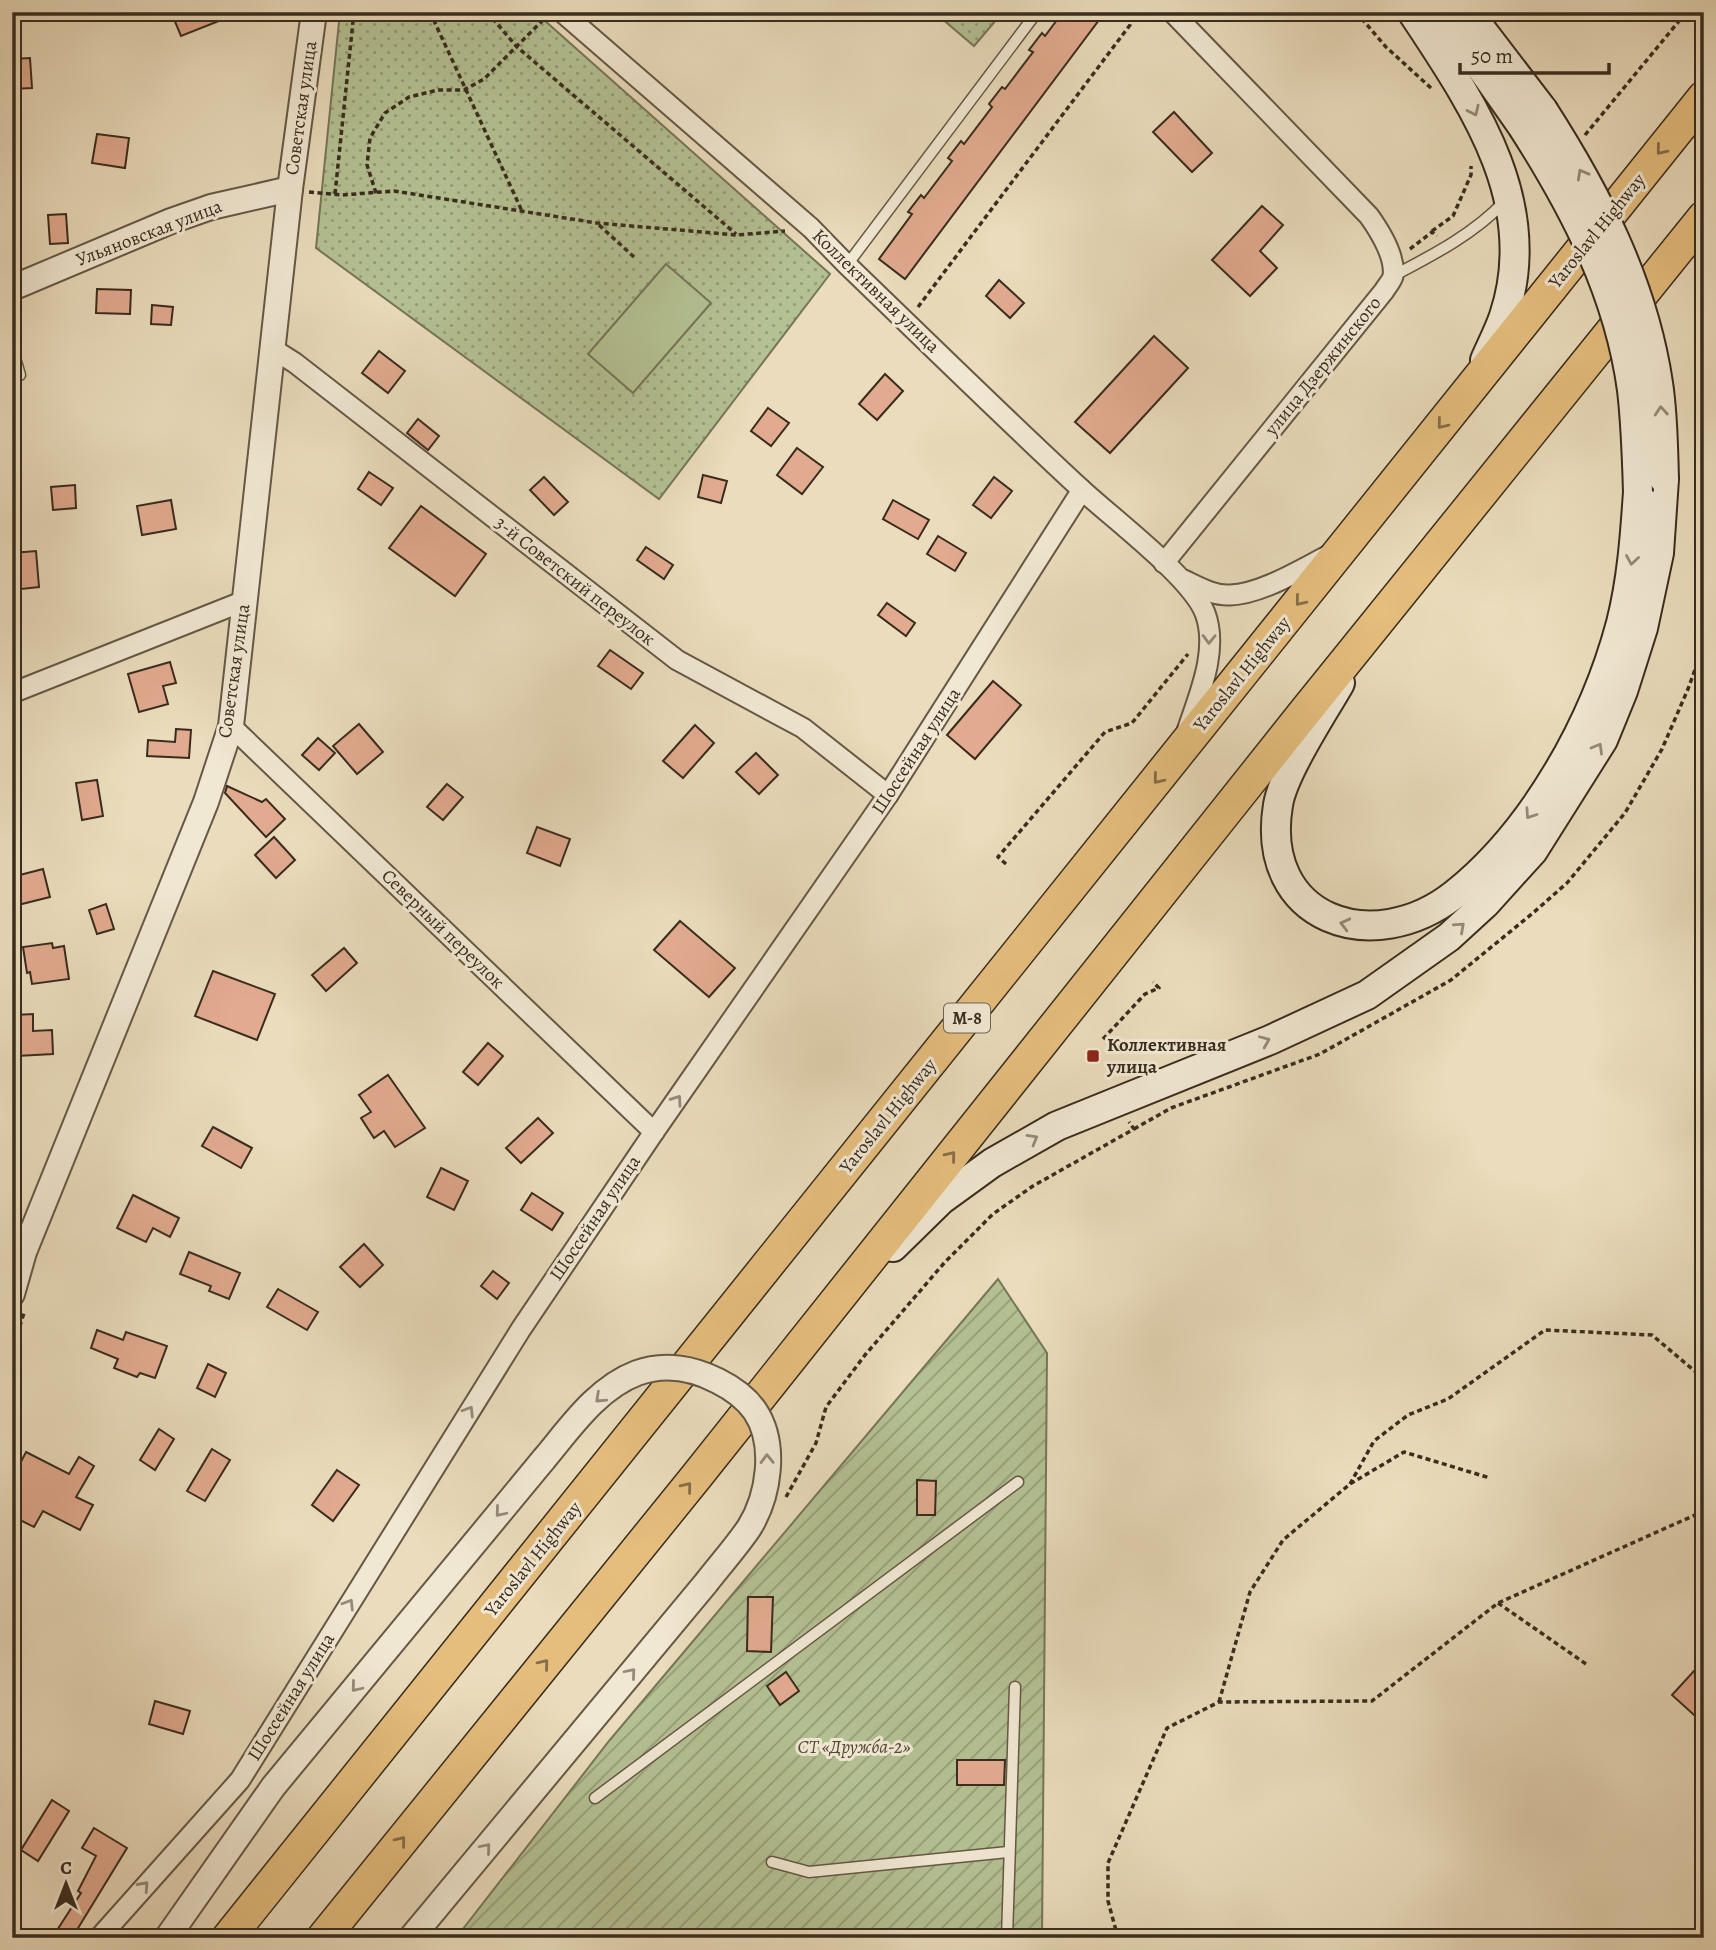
<svg xmlns="http://www.w3.org/2000/svg" width="1716" height="1950" font-family="Alegreya,serif">
<defs>
<pattern id="park-dots" width="8" height="8" patternUnits="userSpaceOnUse" patternTransform="scale(1.75)"><rect width="8" height="8" fill="#b4c193"/><path d="M2 2h.1M6 6h.1" fill="none" stroke="#939d77" stroke-width="1.8" stroke-linecap="round"/></pattern>
<pattern id="garden-furrows" width="10" height="10" patternUnits="userSpaceOnUse" patternTransform="scale(1.75)"><rect width="10" height="10" fill="#b4c193"/><path d="M-1 1l2-2M0 10L10 0M9 11l2-2" fill="none" stroke="#939d77"/></pattern>
</defs>
<rect width="100%" height="100%" fill="#eadcbc"/>
<filter id="stains"><feTurbulence type="fractalNoise" baseFrequency=".00286" numOctaves="4"/><feColorMatrix values="0 0 0 0 .2 0 0 0 0 .09 0 0 0 0 .02 0 0 0 .5 -.17"/></filter>
<radialGradient id="worn" r=".72"><stop offset=".6" stop-color="#630" stop-opacity="0"/><stop offset="1" stop-color="#630" stop-opacity=".3"/></radialGradient>
<!-- park -->
<g fill="url(#park-dots)" stroke="#767659" stroke-width="2">
<polygon points="340,12 535,12 830,274 659,499 316,248"/>
<polygon points="944,12 1003,12 974,46 940,17"/>
</g>
<!-- garden -->
<polygon fill="url(#garden-furrows)" stroke="#767659" stroke-width="2" points="998,1279 1047,1353 1042,1938 456,1938 609,1741"/>
<!-- pitch -->
<polygon fill="#b4c193" stroke="#767659" stroke-width="2" points="666,264 711,303 633,393 588,354"/>
<!-- building -->
<g fill="#e2aa8f" stroke="#392c1f" stroke-width="2">
<polygon points="171,12 239,12 239,13 181,36"/>
<polygon points="1063,12 1105,12 905,279 879,259 912,214 908,212 921,195 924,198 952,161 948,158 961,141 964,144 992,107 989,104 1002,87 1005,89 1033,52 1029,50 1042,33 1045,36"/>
<polygon points="30,58 32,88 12,89 12,59"/>
<polygon points="1174,112 1212,153 1192,172 1153,132"/>
<polygon points="97,134 129,138 125,168 92,163"/>
<polygon points="1262,206 1283,225 1260,251 1277,268 1250,296 1212,260"/>
<polygon points="66,214 68,243 50,244 48,215"/>
<polygon points="999,280 1024,303 1010,318 986,296"/>
<polygon points="97,289 131,290 130,314 96,313"/>
<polygon points="152,305 173,307 171,325 151,324"/>
<polygon points="1154,336 1188,368 1110,453 1075,422"/>
<polygon points="379,351 405,371 388,393 362,373"/>
<polygon points="885,374 903,391 877,420 859,404"/>
<polygon points="768,408 789,423 771,446 751,431"/>
<polygon points="418,419 439,436 428,450 407,433"/>
<polygon points="797,448 823,467 802,494 777,475"/>
<polygon points="369,472 393,488 381,505 358,489"/>
<polygon points="703,475 727,481 721,503 698,497"/>
<polygon points="544,477 568,502 554,515 530,490"/>
<polygon points="994,477 1012,491 991,518 973,505"/>
<polygon points="75,485 76,508 53,510 51,487"/>
<polygon points="171,500 176,529 142,535 137,506"/>
<polygon points="893,500 929,520 918,539 883,519"/>
<polygon points="421,506 486,554 455,596 389,548"/>
<polygon points="938,536 966,553 955,571 927,554"/>
<polygon points="646,547 673,565 664,579 637,560"/>
<polygon points="36,551 39,587 12,590 12,553"/>
<polygon points="887,603 915,623 906,636 878,615"/>
<polygon points="610,650 643,673 631,689 598,666"/>
<polygon points="170,662 176,683 163,686 168,704 139,712 128,674"/>
<polygon points="993,681 1021,705 975,759 947,735"/>
<polygon points="359,724 383,752 357,774 333,746"/>
<polygon points="695,725 714,743 683,778 663,761"/>
<polygon points="176,729 191,730 189,758 147,756 148,740 175,742"/>
<polygon points="318,738 335,753 319,770 302,755"/>
<polygon points="756,753 778,775 759,794 736,772"/>
<polygon points="97,780 103,816 82,820 76,783"/>
<polygon points="447,784 463,797 443,820 427,807"/>
<polygon points="227,786 262,802 266,799 285,819 266,837 225,793"/>
<polygon points="537,827 570,839 560,866 527,853"/>
<polygon points="274,837 295,860 276,878 255,855"/>
<polygon points="43,869 50,897 18,905 12,877"/>
<polygon points="106,904 114,929 97,934 89,910"/>
<polygon points="680,921 735,968 709,997 654,950"/>
<polygon points="52,943 53,948 64,946 69,979 32,984 30,972 27,973 23,947"/>
<polygon points="344,948 357,963 326,991 312,975"/>
<polygon points="213,971 275,994 257,1040 195,1016"/>
<polygon points="33,1014 33,1031 52,1030 53,1054 17,1056 15,1015"/>
<polygon points="488,1043 503,1056 478,1085 463,1072"/>
<polygon points="388,1075 425,1128 395,1147 384,1131 374,1138 361,1118 371,1112 359,1095"/>
<polygon points="538,1118 553,1133 521,1163 506,1148"/>
<polygon points="213,1127 252,1148 241,1168 202,1146"/>
<polygon points="441,1168 468,1181 454,1210 427,1197"/>
<polygon points="532,1193 563,1213 552,1230 521,1210"/>
<polygon points="133,1195 179,1218 170,1237 153,1228 146,1242 117,1228"/>
<polygon points="364,1244 383,1265 360,1287 340,1267"/>
<polygon points="189,1252 240,1273 229,1299 209,1291 211,1286 180,1274"/>
<polygon points="493,1271 509,1283 497,1299 481,1286"/>
<polygon points="278,1289 318,1312 307,1330 267,1307"/>
<polygon points="97,1330 123,1340 126,1332 167,1346 155,1378 140,1373 137,1377 114,1368 118,1359 91,1348"/>
<polygon points="208,1364 226,1373 215,1397 197,1388"/>
<polygon points="159,1429 174,1439 155,1470 140,1460"/>
<polygon points="212,1449 230,1460 205,1501 187,1491"/>
<polygon points="26,1452 69,1474 79,1457 94,1466 76,1497 93,1505 80,1530 43,1511 34,1527 12,1516 19,1501 12,1497 12,1479"/>
<polygon points="337,1470 359,1485 333,1521 312,1505"/>
<polygon points="917,1480 936,1481 935,1515 917,1515"/>
<polygon points="748,1597 773,1597 771,1652 747,1651"/>
<polygon points="1704,1660 1704,1724 1672,1695"/>
<polygon points="786,1672 799,1691 780,1705 767,1686"/>
<polygon points="155,1701 190,1711 183,1734 149,1724"/>
<polygon points="957,1760 1005,1760 1004,1785 957,1785"/>
<polygon points="52,1800 69,1811 38,1861 21,1850"/>
<polygon points="94,1828 127,1848 72,1938 52,1938 81,1893 78,1891 96,1856 82,1848"/>
</g>
<g fill="none" stroke-linecap="round" stroke-linejoin="round">
<defs>
<g id="service">
<polyline points="847,265 1037,12"/>
<path d="M1393,276C1431,256 1474,234 1504,202"/>
<polyline points="12,348 20,375"/>
<polyline points="595,1798 1018,1482"/>
<polyline points="772,1862 809,1872 1008,1852"/>
<polyline points="1007,1938 1015,1687"/>
</g>
<g id="minor">
<path d="M562,12L811,228L847,265C925,340 1002,416 1081,489C1112,518 1191,577 1205,613C1219,650 1199,695 1187,731"/>
<polyline points="273,349 295,363 677,660 803,728 888,795"/>
<path d="M1164,563L1384,291C1386,287 1392,281 1393,276C1396,257 1379,230 1369,216L1172,12"/>
<path d="M1184,580C1199,587 1214,596 1230,595C1262,594 1303,568 1331,554"/>
<polyline points="12,693 244,601"/>
<polyline points="231,726 654,1132"/>
<polyline points="99,1938 240,1780 521,1329 654,1132 888,795 1082,490"/>
</g>
<g id="tertiary">
<polyline points="12,288 171,221 211,207 290,189"/>
<polyline points="12,1294 24,1252 206,802 231,726 290,189 314,12"/>
<polyline points="167,1938 273,1787 544,1459"/>
<polyline points="411,1938 706,1583"/>
</g>
<g id="secondary">
<path d="M1412,12C1472,103 1542,202 1504,316C1499,331 1491,346 1485,360"/>
<polyline points="1442,12 1522,126"/>
<polyline points="1468,12 1543,110"/>
<path d="M1340,683C1323,713 1283,773 1278,805C1259,920 1373,959 1455,894C1535,830 1595,721 1621,623C1632,580 1635,536 1638,492"/>
<polyline points="893,1247 941,1200 992,1163 1057,1126 1270,1040 1367,995 1449,937 1485,904 1533,851 1603,740 1623,691 1643,628 1659,553 1664,479"/>
</g>
<g id="trunk">
<polyline points="228,1938 1704,97"/>
<polyline points="323,1938 696,1477 1304,713 1704,217"/>
</g>
</defs>
<!-- service casing -->
<use href="#service" stroke="#655846" stroke-width="13"/>
<!-- minor casing -->
<use href="#minor" stroke="#655846" stroke-width="23"/>
<!-- tertiary casing -->
<use href="#tertiary" stroke="#655846" stroke-width="28"/>
<!-- secondary casing -->
<use href="#secondary" stroke="#392c1f" stroke-width="32"/>
<!-- trunk casing -->
<use href="#trunk" stroke="#392c1f" stroke-width="35"/>
<!-- path -->
<g stroke="#392c1f" stroke-width="3.5" stroke-dasharray="5 3.5" stroke-linecap="butt">
<polyline points="430,12 522,211"/>
<polyline points="487,12 517,47 736,234"/>
<polyline points="1356,12 1386,47 1431,88"/>
<polyline points="1585,135 1684,15"/>
<polyline points="309,192 342,195 394,191 597,223 737,235 785,231"/>
<polyline points="376,193 367,165 370,138 385,113 409,97 438,90 464,90 484,79 544,19"/>
<polyline points="335,194 354,12"/>
<polyline points="599,225 634,257"/>
<polyline points="1432,231 1453,216 1471,175 1471,166"/>
<polyline points="1410,249 1432,232 1437,236"/>
<polyline points="918,307 1130,25 1132,12"/>
<polyline points="1704,325 1696,335 1704,386"/>
<polyline points="1006,864 998,857 1105,732 1132,723 1188,654"/>
<polyline points="1103,1039 1145,994 1159,988 1153,982"/>
<polyline points="1134,1129 1171,1108 1320,1054 1451,980 1533,913 1567,883 1625,813 1662,749 1688,689 1704,645"/>
<polyline points="12,1351 24,1313"/>
<polyline points="1350,1484 1374,1441 1408,1415 1448,1399 1545,1330 1652,1335 1704,1379"/>
<polyline points="786,1497 816,1443 826,1407 865,1355 945,1262 993,1214 1033,1186 1134,1129 1129,1122"/>
<polyline points="1498,1603 1586,1664"/>
<polyline points="1219,1702 1250,1592 1283,1540 1350,1484 1404,1452 1490,1478"/>
<polyline points="1118,1938 1108,1901 1108,1863 1167,1728 1219,1702 1372,1701 1498,1603 1704,1511"/>
</g>
<!-- service -->
<use href="#service" stroke="#f1e8d3" stroke-width="10"/>
<!-- minor -->
<use href="#minor" stroke="#f1e8d3" stroke-width="19"/>
<!-- tertiary -->
<use href="#tertiary" stroke="#f1e8d3" stroke-width="24"/>
<!-- secondary -->
<use href="#secondary" stroke="#f1e8d3" stroke-width="28"/>
<!-- trunk -->
<use href="#trunk" stroke="#e5be7e" stroke-width="32"/>
<defs>
<path id="tertiary-bridge" d="M544,1459C570,1428 597,1388 637,1373C664,1363 693,1368 718,1381C732,1388 746,1398 755,1411C777,1444 769,1496 749,1528C736,1547 720,1565 706,1583"/>
<g id="secondary-bridge">
<path d="M1543,110C1597,194 1643,283 1658,383C1663,415 1663,447 1664,479"/>
<path d="M1522,126C1574,207 1619,293 1632,390C1636,424 1637,458 1638,492"/>
</g>
</defs>
<!-- tertiary-bridge casing -->
<use href="#tertiary-bridge" stroke="#655846" stroke-width="28" stroke-linecap="butt"/>
<!-- secondary-bridge casing -->
<use href="#secondary-bridge" stroke="#392c1f" stroke-width="32" stroke-linecap="butt"/>
<!-- tertiary-bridge -->
<use href="#tertiary-bridge" stroke="#f1e8d3" stroke-width="24"/>
<!-- secondary-bridge -->
<use href="#secondary-bridge" stroke="#f1e8d3" stroke-width="28"/>
</g>
<!-- one-way arrows -->
<defs><path id="oneway-chevron" d="M-2-3.5L2.5 0L-2 3.5" fill="none" stroke-width="1.6" stroke-linecap="round" stroke-linejoin="round" transform="scale(1.75)"/></defs>
<g stroke="#958a79">
<use href="#oneway-chevron" transform="translate(1474 111) rotate(65)"/>
<use href="#oneway-chevron" transform="translate(1582 174) rotate(-119)"/>
<use href="#oneway-chevron" transform="translate(1661 411) rotate(-95)"/>
<use href="#oneway-chevron" transform="translate(1632 560) rotate(99)"/>
<use href="#oneway-chevron" transform="translate(1209 639) rotate(91)"/>
<use href="#oneway-chevron" transform="translate(1598 748) rotate(-60)"/>
<use href="#oneway-chevron" transform="translate(1530 814) rotate(124)"/>
<use href="#oneway-chevron" transform="translate(1345 924) rotate(-166)"/>
<use href="#oneway-chevron" transform="translate(1460 927) rotate(-42)"/>
<use href="#oneway-chevron" transform="translate(1265 1041) rotate(-23)"/>
<use href="#oneway-chevron" transform="translate(677 1100) rotate(-55)"/>
<use href="#oneway-chevron" transform="translate(1033 1139) rotate(-30)"/>
<use href="#oneway-chevron" transform="translate(600 1398) rotate(137)"/>
<use href="#oneway-chevron" transform="translate(469 1411) rotate(-58)"/>
<use href="#oneway-chevron" transform="translate(767 1459) rotate(-91)"/>
<use href="#oneway-chevron" transform="translate(500 1512) rotate(130)"/>
<use href="#oneway-chevron" transform="translate(349 1604) rotate(-58)"/>
<use href="#oneway-chevron" transform="translate(631 1673) rotate(-50)"/>
<use href="#oneway-chevron" transform="translate(356 1687) rotate(130)"/>
<use href="#oneway-chevron" transform="translate(486 1848) rotate(-50)"/>
<use href="#oneway-chevron" transform="translate(144 1886) rotate(-48)"/>
</g>
<g stroke="#866e4a">
<use href="#oneway-chevron" transform="translate(1661 150) rotate(129)"/>
<use href="#oneway-chevron" transform="translate(1442 424) rotate(129)"/>
<use href="#oneway-chevron" transform="translate(1300 601) rotate(129)"/>
<use href="#oneway-chevron" transform="translate(1158 779) rotate(129)"/>
<use href="#oneway-chevron" transform="translate(951 1156) rotate(-51)"/>
<use href="#oneway-chevron" transform="translate(687 1487) rotate(-51)"/>
<use href="#oneway-chevron" transform="translate(544 1664) rotate(-51)"/>
<use href="#oneway-chevron" transform="translate(401 1841) rotate(-51)"/>
</g>
<!-- markers -->
<rect fill="#8f2418" stroke="#f1e8d3" stroke-width="2.5" x="1086" y="1049" width="14" height="14" rx="3.5"/>
<g text-anchor="middle" dominant-baseline="central" stroke-width="6" stroke-linejoin="round" paint-order="stroke">
<!-- shield labels -->
<rect fill="#f1e8d3" stroke="#706455" stroke-width="2" x="944" y="1003.5" width="46" height="29" rx="5"/>
<g font-size="18" font-weight="bold" fill="#392c1f">
<text x="967" y="1018">М-8</text>
</g>
<!-- street labels -->
<g font-size="19" fill="#392c1f" stroke="#f1e8d3">
<text transform="translate(301 108) rotate(-82)">Советская улица</text>
<text transform="translate(1597 231) rotate(-51)">Yaroslavl Highway</text>
<text transform="translate(149 233) rotate(-21)">Ульяновская улица</text>
<text transform="translate(876 291) rotate(44)">Коллективная улица</text>
<text transform="translate(1323 366) rotate(-51)">улица Дзержинского</text>
<text transform="translate(575 581) rotate(38)">3-й Советский переулок</text>
<text transform="translate(234 671) rotate(-82)">Советская улица</text>
<text transform="translate(1242 674) rotate(-51)">Yaroslavl Highway</text>
<text transform="translate(916 751) rotate(-57)">Шоссейная улица</text>
<text transform="translate(443 929) rotate(44)">Северный переулок</text>
<text transform="translate(888 1116) rotate(-51)">Yaroslavl Highway</text>
<text transform="translate(595 1218) rotate(-56)">Шоссейная улица</text>
<text transform="translate(533 1559) rotate(-51)">Yaroslavl Highway</text>
<text transform="translate(291 1697) rotate(-58)">Шоссейная улица</text>
</g>
<!-- poi labels -->
<g font-size="19" font-weight="bold" fill="#392c1f" stroke="#f1e8d3" text-anchor="start">
<text x="1107" y="1045">Коллективная<tspan x="1107" dy="22">улица</tspan></text>
</g>
<!-- park labels -->
<g font-size="19" font-style="italic" fill="#524a36" stroke="#f1e8d3">
<text x="854" y="1747">СТ «Дружба-2»</text>
</g>
</g>
<!-- margin -->
<rect width="1716" height="1950" fill="none" stroke="#eadcbc" stroke-width="42"/>
<rect x="14" y="14" width="1688" height="1922" fill="none" stroke="#392c1f" stroke-width="3.5"/>
<rect x="21" y="21" width="1674" height="1908" fill="none" stroke="#392c1f" stroke-width="2"/>
<!-- north arrow -->
<g transform="translate(66 1884)" stroke="#f1e8d3" stroke-width="5" paint-order="stroke">
<path d="M0-5L12 26L0 18L-12 26Z" fill="#392c1f"/>
<text y="-10" font-size="19" font-weight="bold" text-anchor="middle" fill="#392c1f">С</text>
</g>
<!-- scale -->
<path d="M1460 63v10h149v-10" fill="none" stroke="#392c1f" stroke-width="3.5"/>
<text x="1471" y="63" font-size="21" fill="#392c1f" stroke="#f1e8d3" stroke-width="5" paint-order="stroke">50 m</text>
<rect width="100%" height="100%" filter="url(#stains)"/>
<rect width="100%" height="100%" fill="url(#worn)"/>
</svg>
